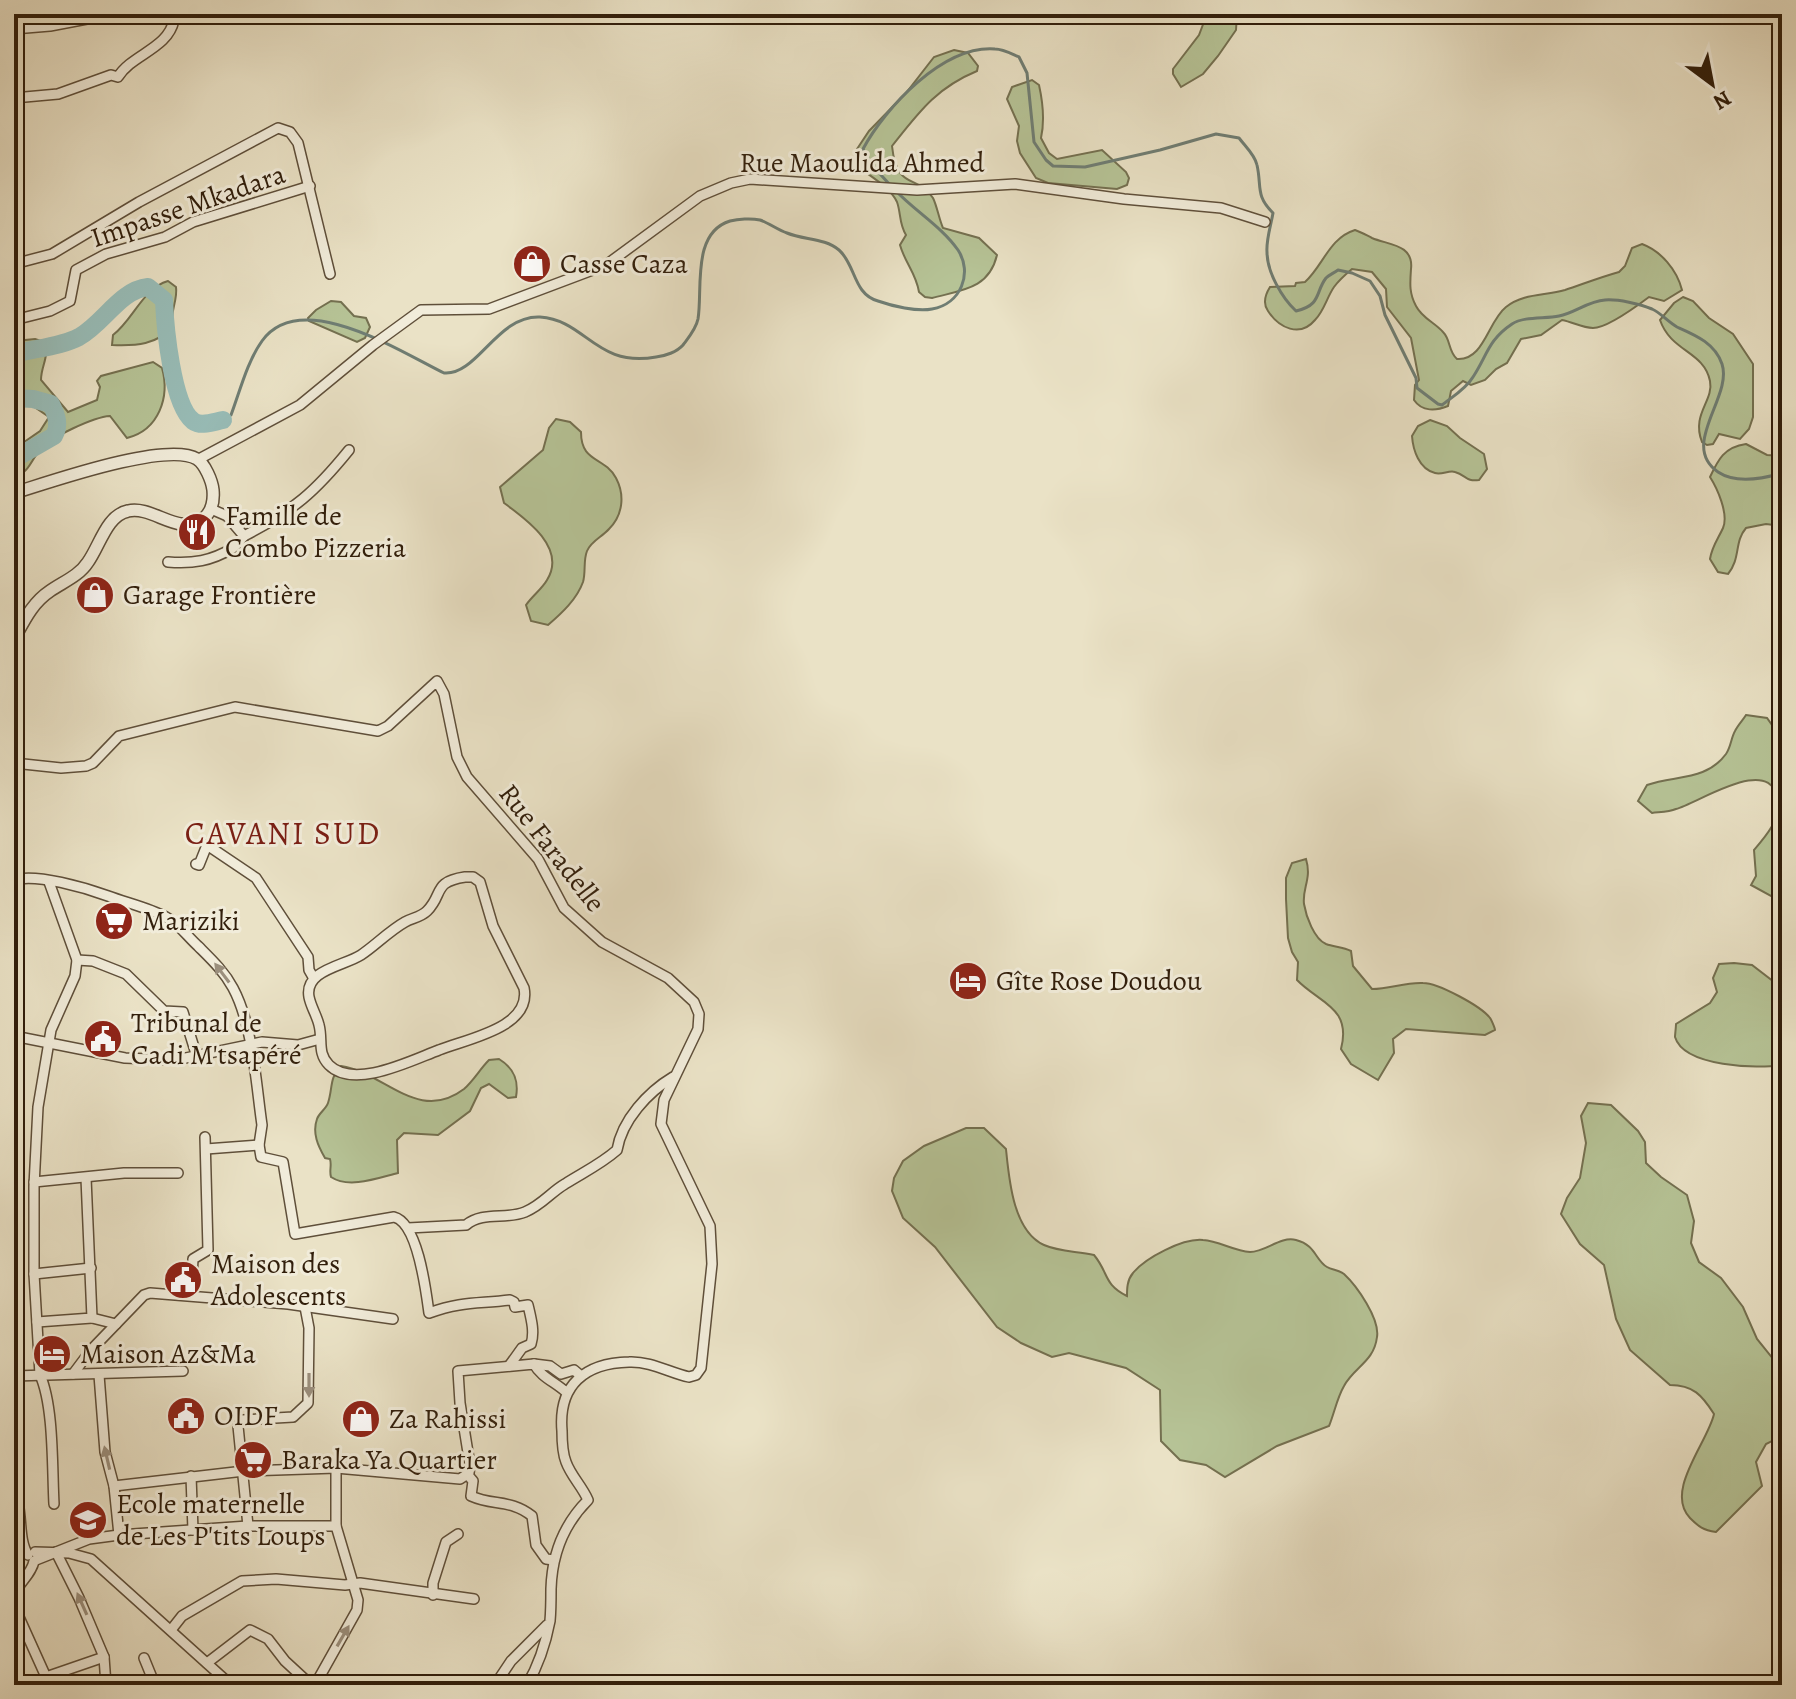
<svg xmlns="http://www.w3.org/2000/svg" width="1796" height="1699" font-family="Alegreya,serif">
<rect width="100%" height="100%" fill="#eae2c6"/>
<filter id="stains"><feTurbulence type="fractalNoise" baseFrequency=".0025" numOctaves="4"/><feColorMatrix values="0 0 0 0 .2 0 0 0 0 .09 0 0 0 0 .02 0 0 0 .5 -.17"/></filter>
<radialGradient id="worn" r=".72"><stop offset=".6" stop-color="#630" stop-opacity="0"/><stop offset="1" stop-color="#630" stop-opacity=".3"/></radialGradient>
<!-- green -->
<g fill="#b6c396" stroke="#747050" stroke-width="2">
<polygon points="1207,14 1237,14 1236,30 1218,56 1203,74 1181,87 1173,74 1173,69 1199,35"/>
<path d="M954,50L968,53L978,66L977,71C936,88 919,112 892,146C897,192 917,173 933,198C937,206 939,219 943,228L979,238L997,255C989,289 962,290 932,298L925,297L919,292C916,273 905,263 900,245L906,235C899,224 901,213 897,202C890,187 870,176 857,166V149L869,131L906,93L934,57Z"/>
<path d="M1032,80L1039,85C1043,103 1045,120 1041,138L1049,153L1057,159L1102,150L1126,172L1129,178L1127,185L1117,189L1048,183L1036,178L1020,153L1017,141L1019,126L1007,99L1012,87Z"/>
<path d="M1355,230C1361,232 1366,235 1372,238C1388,245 1414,244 1411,269C1410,283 1409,293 1416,306C1422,318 1434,322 1443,332C1451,340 1448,351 1457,359C1484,361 1488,321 1506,307C1524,293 1545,296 1565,290C1583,284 1601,277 1619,272L1625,266L1632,248L1642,244C1661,251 1677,270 1682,290L1664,301L1649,297C1637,306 1607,328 1593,328C1582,328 1573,322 1562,320L1541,335L1521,339L1507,363L1496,369L1485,380L1471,385L1463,381L1451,391L1448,406C1436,411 1422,412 1414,400L1415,385L1419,380L1411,338L1387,307L1386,289L1372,272L1352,269C1346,274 1339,280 1334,287C1327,297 1324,311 1315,320C1300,338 1279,328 1268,311C1263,304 1265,295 1270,287L1295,286L1296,283L1305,282C1323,266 1329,238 1355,230Z"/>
<path d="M168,281L176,287C178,301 169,313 173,326C157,345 136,346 112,345L113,335C133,320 143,288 168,281Z"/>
<path d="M1683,297L1693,301L1709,318L1733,334L1753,364V417L1749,429L1740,439L1719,434L1713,444L1707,445L1702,442C1691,414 1714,401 1710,381C1704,351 1671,352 1660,320L1674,303Z"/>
<polygon points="331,301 341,302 354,316 366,318 370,327 365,338 357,342 309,321 308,318 316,310"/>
<path d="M35,339L44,342C50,357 41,365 41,380L68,412L97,400L100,387L97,381L101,376L153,362L162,368C170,397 159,430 127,438L110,416C94,417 50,437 40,450C30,461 30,472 14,477V449L40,431L49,417L14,393V345L25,340Z"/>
<path d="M556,419L570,422L581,432C581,463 604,456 616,478C625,495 623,515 609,529C602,537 591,541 587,551C583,561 586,572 583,582C577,599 562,613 548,625L531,621L526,605C532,596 542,589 547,580C567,548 526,519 504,503L500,487L543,450L549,428Z"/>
<path d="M1430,420L1447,426L1460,438L1484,454L1487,469L1479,480C1466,482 1466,475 1455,472C1449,470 1442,475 1435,473C1419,469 1413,450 1412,436L1418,426Z"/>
<path d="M1746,444L1767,455L1782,456V526L1766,524L1746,528C1734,542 1741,558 1728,574L1718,572L1710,559C1712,546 1718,539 1723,528C1729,514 1717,488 1710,477C1718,460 1724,447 1746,444Z"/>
<path d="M1746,715L1767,718L1782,739V902L1751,885L1756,876L1754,850C1766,836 1780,820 1778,801C1772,752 1699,803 1676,809C1669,812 1660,812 1652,813L1638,801L1647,785C1676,775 1706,781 1726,754C1731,747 1731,738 1735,731C1738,725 1743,720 1746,715Z"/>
<path d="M1306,859C1312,879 1302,888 1304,904C1306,916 1314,939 1326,944C1334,947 1343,947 1351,951L1353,966L1372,989C1390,989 1405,982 1423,983C1438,983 1481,1006 1490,1018C1491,1019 1495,1028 1495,1030L1485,1035L1406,1029L1393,1039L1394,1053L1378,1080L1351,1064L1341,1049C1352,1007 1319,1003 1297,980L1298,962L1292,952L1288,938L1286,899V878L1292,863Z"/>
<path d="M1734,963L1752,965L1782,988V1065C1758,1069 1684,1067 1675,1037C1675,1035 1676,1027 1676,1024L1710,1003L1717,992L1713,978L1719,964Z"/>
<path d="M499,1059C514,1068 519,1080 516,1097L508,1098L489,1084L481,1088L470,1111L438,1135L404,1133L397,1140L398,1173C378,1178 349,1189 331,1177C329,1170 332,1166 330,1159L325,1158C318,1146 312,1133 317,1119C319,1113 326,1109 328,1103C333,1088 329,1078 341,1066C384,1072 418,1124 464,1089C474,1080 480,1069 489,1060Z"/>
<path d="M1588,1103L1611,1105L1638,1131L1645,1142L1646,1163L1661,1177L1687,1195L1694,1221L1691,1243L1699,1262L1721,1278L1743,1307L1757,1339L1782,1370V1436L1766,1444L1756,1462L1762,1486L1716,1532C1703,1530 1699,1527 1690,1518C1664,1491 1708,1442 1714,1414C1702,1395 1693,1385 1670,1385L1630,1350L1616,1319L1604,1265L1580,1244L1561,1214L1567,1198L1580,1178L1586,1143L1581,1116Z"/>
<path d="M966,1128H984L1006,1149C1009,1179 1013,1231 1044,1245C1060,1252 1077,1251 1094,1255C1109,1273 1103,1284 1127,1296C1127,1289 1127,1280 1133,1273C1145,1258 1183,1238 1203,1240C1219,1241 1234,1251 1250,1252C1266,1252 1280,1236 1296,1240C1316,1245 1315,1260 1327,1267C1332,1270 1339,1270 1344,1274C1357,1286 1380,1319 1377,1337C1374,1362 1354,1367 1344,1386C1337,1398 1334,1414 1329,1426L1277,1446L1225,1477L1206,1465L1180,1460L1161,1441L1160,1390L1126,1368L1069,1353L1052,1357L1021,1343L997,1327L935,1247L903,1218L892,1191L894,1178L903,1161L924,1146Z"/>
</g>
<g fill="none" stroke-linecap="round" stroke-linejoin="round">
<!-- stream -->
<g stroke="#6f7d73" stroke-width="3">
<path d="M891,186L871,164L863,149C885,108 943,45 995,49C1003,49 1012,54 1019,57L1027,73L1034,142L1046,160L1053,166L1085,167L1160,150L1216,134L1239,138C1245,146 1255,155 1257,165C1262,187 1255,195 1273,213C1271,225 1266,240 1267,252C1267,272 1282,298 1296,311C1322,305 1315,292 1326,278C1329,275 1334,273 1338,270L1352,273L1370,281L1380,296L1385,315L1416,378L1417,388L1438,404L1442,405C1452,397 1466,389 1473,377C1487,356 1488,340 1512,324C1524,316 1545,319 1559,316C1575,313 1588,301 1605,300C1618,299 1640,304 1652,309C1661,313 1668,322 1677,327C1695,335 1715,343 1722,364C1733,397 1679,445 1718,472C1736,484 1762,479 1782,473"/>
<path d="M231,415C240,391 247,362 262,341C301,287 401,352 444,373C477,376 497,315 540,317C586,320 596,368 656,357C665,356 677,352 683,345C689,337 696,329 698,319C703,290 691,233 730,221C738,219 751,218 760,220C769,223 778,230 787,233C804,240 825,238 839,250C856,265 853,294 878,301C892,306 917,312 932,309C961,304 973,273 958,250C942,227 915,211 896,191"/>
</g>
<!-- river -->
<g stroke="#98bdb8" stroke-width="18">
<path d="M14,356L18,353C38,348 62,346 79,337C104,323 120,290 148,287L164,300C165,326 172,405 193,421C201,427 213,422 223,420"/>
<path d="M14,398L33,399L51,404C57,416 60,425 54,436L14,459"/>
</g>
<defs>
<g id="minor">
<polyline points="14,29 50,26 113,14"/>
<path d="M14,98L58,94L111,75L118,77C132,54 168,49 174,20L171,14"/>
<polyline points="14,264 52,254 139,202 278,128 290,132 298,143 330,274"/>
<polyline points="14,320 50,311 70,301 76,270 106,254 165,237 193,222 310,186"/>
<polyline points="199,459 300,405 373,345 421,310 489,309 606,265 700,196 731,183 750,179 917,190 1015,184 1124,199 1221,208 1265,222"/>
<polyline points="211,509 227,516 244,536"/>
<path d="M168,562C193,564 211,561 233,548C238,544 241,538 246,535C294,510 315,492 349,450"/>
<path d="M14,763L61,768L86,766L93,763L119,736L235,707L378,731L388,726L437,681L444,694L457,757L467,777L538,859L564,908L602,942L668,978L694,1002L699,1014L698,1029L664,1100L661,1124L710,1226L712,1264L701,1368L696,1375L689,1377C670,1373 651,1361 629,1362C585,1363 558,1385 562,1431C562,1441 562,1452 566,1462C571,1476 582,1486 588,1500C563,1525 552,1554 551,1589C551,1600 551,1610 550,1621C546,1642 538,1666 527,1685"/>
<polyline points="196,864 199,865 207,845 256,878 308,957 309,970 313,977"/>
<path d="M465,877H473L480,882L493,926L524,988C532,1028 466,1039 439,1050C412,1060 354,1090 329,1065C317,1053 323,1040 319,1025C317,1016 311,1007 309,997C304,970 344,966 361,955C376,945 389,931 405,922C412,918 421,917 427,911C444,894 432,882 465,877Z"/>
<path d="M14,880C36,873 86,888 108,896C127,903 149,908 166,917C179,924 187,936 198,946C211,959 224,971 233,988C253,1025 256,1084 262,1125L259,1145L261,1157L283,1162L295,1234L394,1217C418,1223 426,1291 429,1313C462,1301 478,1304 510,1300L514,1302L515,1307L528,1305C531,1318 535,1332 531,1344L522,1348L509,1366"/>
<path d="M49,882L77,960L75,976L51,1030L38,1107L34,1186V1274L40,1375C54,1406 52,1468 54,1504"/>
<polyline points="77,960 93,961 126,974 164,1011 183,1012 197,1057"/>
<polyline points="14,1036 125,1058 176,1060 262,1042 298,1045 320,1039"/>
<polyline points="206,1149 259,1145"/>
<polyline points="34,1182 124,1173 178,1173"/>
<path d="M408,1228L466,1225C483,1211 506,1220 525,1212C542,1205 551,1192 565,1184C584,1172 601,1164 617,1150C622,1120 648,1092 673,1077"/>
<polyline points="34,1274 91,1268"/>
<polyline points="191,1295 193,1259 208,1250 205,1137"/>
<polyline points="92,1318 116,1324"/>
<polyline points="37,1322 92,1318 86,1178"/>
<polyline points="534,1364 550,1366 561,1374 574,1370 581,1376"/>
<polyline points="73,1374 91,1350 144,1295 150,1293 288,1304 393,1319"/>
<polyline points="99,1375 105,1452 114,1486 119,1535"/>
<polyline points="14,1376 183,1371"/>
<path d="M467,1474L473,1481L471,1496C493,1506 511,1499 532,1516L536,1545L546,1559L554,1560"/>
<polyline points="191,1476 193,1530"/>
<path d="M114,1486L244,1471L336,1468L460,1479L469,1473L470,1465L460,1403L458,1371L534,1364C541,1377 555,1382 566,1392"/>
<path d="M14,1492C24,1511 17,1538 28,1555"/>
<polyline points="248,1526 238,1426 243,1420 293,1417 308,1403 309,1328 305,1307"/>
<polyline points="35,1552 69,1553 91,1559 231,1685"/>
<polyline points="56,1552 79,1598 104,1657 106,1685"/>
<polyline points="36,1560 89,1539 119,1535 248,1526 336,1526"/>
<path d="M14,1594C20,1582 32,1573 34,1561"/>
<polyline points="433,1595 433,1583 446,1542 458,1534"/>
<polyline points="14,1606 46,1677 45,1685"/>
<polyline points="171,1630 182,1616 242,1581 276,1579 345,1585 360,1583 474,1599"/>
<polyline points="144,1658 155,1685"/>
<polyline points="207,1663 250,1630 268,1639 285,1661 311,1685"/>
<polyline points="46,1677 104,1657"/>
<polyline points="315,1685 357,1610 358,1600 336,1526 336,1468"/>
<polyline points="495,1685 511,1661 547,1625"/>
</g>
<path id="tertiary" d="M14,493C50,482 166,441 197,459C205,464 212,481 213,490C214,501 212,511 204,518C180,538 153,505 128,511C107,515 100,545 88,562C79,576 63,582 50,591C32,603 24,621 14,639"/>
</defs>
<!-- minor casing -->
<use href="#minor" stroke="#5f4f3a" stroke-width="12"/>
<!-- tertiary casing -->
<use href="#tertiary" stroke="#5f4f3a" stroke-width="14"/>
<!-- minor -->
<use href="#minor" stroke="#f1ecda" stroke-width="9"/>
<!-- tertiary -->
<use href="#tertiary" stroke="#f1ecda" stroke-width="11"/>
</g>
<!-- one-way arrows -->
<defs><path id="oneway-solid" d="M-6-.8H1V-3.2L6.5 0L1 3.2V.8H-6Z" transform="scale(2)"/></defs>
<g fill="#9b8f7d">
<use href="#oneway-solid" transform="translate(222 973) rotate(-127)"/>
<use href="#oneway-solid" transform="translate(309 1385) rotate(90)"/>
<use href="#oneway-solid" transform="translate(107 1458) rotate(-103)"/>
<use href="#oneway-solid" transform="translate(82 1604) rotate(-114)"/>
<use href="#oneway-solid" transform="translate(343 1636) rotate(-60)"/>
</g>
<!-- icons -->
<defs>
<symbol id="shop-disc" viewBox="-11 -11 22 22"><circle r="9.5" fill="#8f2418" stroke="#f1ecda"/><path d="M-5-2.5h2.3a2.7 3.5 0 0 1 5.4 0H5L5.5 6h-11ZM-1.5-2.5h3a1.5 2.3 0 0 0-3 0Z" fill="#fff"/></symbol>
<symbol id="restaurant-disc" viewBox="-11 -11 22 22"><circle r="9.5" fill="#8f2418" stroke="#f1ecda"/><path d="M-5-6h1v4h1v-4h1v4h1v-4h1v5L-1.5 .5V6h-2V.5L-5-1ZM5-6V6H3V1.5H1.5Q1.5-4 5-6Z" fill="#fff"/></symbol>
<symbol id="supermarket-disc" viewBox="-11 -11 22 22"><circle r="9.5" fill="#8f2418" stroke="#f1ecda"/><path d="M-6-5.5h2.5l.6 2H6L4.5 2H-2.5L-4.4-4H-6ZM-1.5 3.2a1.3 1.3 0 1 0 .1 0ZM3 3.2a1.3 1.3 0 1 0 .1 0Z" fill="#fff"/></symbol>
<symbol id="hotel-disc" viewBox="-11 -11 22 22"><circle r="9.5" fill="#8f2418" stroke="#f1ecda"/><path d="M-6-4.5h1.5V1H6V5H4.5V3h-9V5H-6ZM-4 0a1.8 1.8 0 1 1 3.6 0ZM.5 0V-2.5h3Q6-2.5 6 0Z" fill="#fff"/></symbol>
<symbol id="civic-disc" viewBox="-11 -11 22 22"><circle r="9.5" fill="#8f2418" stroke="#f1ecda"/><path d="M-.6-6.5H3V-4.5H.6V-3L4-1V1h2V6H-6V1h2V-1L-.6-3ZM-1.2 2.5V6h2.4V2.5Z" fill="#fff"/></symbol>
<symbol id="school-disc" viewBox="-11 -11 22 22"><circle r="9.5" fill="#8f2418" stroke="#f1ecda"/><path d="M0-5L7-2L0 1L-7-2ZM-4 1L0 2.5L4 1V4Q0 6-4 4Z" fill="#fff"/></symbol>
</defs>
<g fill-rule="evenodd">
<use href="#shop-disc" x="510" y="242" width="44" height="44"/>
<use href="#restaurant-disc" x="175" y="510" width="44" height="44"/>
<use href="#shop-disc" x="73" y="573" width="44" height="44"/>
<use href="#supermarket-disc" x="92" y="899" width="44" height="44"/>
<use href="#hotel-disc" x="946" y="959" width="44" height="44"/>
<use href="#civic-disc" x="81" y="1017" width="44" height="44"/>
<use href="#civic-disc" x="161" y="1258" width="44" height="44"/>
<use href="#hotel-disc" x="30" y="1332" width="44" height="44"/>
<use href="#civic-disc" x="164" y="1394" width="44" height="44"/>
<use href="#shop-disc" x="339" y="1397" width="44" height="44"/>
<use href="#supermarket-disc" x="231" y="1438" width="44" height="44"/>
<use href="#school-disc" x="66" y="1498" width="44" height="44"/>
</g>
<g text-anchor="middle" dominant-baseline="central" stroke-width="6" stroke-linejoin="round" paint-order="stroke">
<!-- street labels -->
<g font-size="28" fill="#311e0b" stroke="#f1ecda">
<text x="862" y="163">Rue Maoulida Ahmed</text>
<text transform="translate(188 206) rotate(-19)">Impasse Mkadara</text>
<text transform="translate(552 848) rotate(52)">Rue Faradelle</text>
</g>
<!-- poi labels -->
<g font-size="28" fill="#311e0b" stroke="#f1ecda" text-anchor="start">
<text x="560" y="264">Casse Caza</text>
<text x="225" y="516">Famille de<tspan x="225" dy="32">Combo Pizzeria</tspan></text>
<text x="123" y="595">Garage Frontière</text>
<text x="142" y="921">Mariziki</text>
<text x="996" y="981">Gîte Rose Doudou</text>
<text x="131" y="1023">Tribunal de<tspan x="131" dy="32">Cadi M'tsapéré</tspan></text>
<text x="211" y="1264">Maison des<tspan x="211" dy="32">Adolescents</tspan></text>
<text x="80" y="1354">Maison Az&amp;Ma</text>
<text x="214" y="1416">OIDF</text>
<text x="389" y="1419">Za Rahissi</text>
<text x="281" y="1460">Baraka Ya Quartier</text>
<text x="116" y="1504">Ecole maternelle<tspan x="116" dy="32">de Les P'tits Loups</tspan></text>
</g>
<!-- quarter labels -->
<g font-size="32" letter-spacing="2" fill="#7a1f14" stroke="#f1ecda">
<text x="283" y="833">CAVANI SUD</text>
</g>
</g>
<!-- margin -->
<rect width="1796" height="1699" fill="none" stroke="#eae2c6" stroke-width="48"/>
<rect x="16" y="16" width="1764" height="1667" fill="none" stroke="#311e0b" stroke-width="4"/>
<rect x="24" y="24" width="1748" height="1651" fill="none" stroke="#311e0b" stroke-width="2"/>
<!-- north arrow -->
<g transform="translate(1712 84) rotate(148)" stroke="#f1ecda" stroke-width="6" paint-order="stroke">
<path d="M0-6L14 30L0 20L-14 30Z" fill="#311e0b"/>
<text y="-12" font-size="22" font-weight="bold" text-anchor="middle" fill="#311e0b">N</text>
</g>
<rect width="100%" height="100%" filter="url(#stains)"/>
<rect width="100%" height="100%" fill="url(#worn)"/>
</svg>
